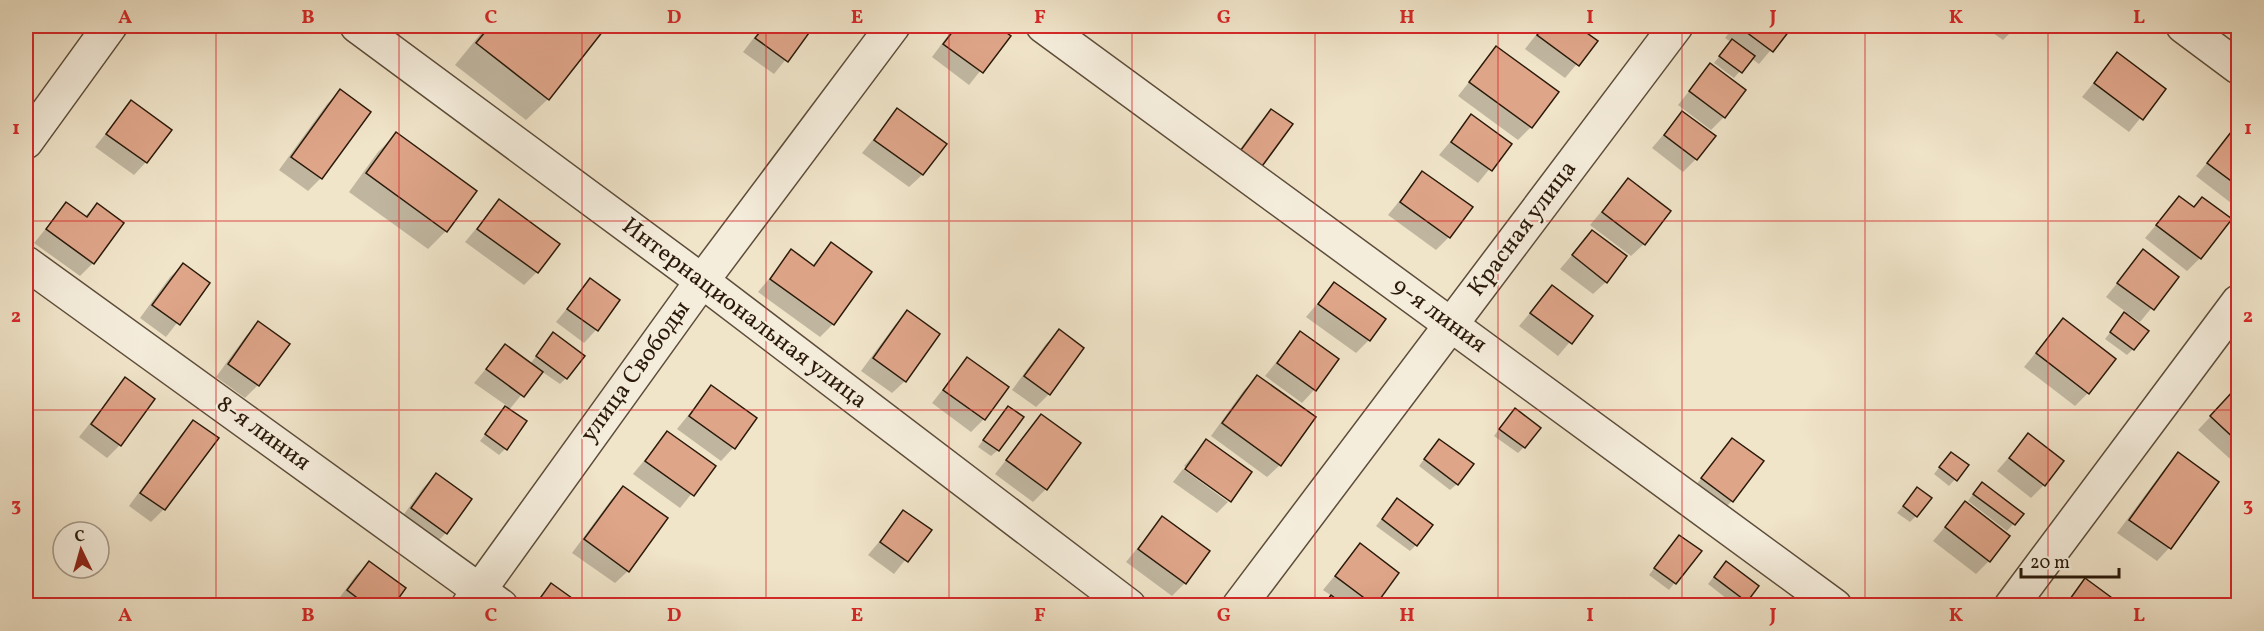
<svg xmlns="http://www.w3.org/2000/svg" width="2264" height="631" font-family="Vollkorn,serif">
<rect width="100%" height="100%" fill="#f0e4c9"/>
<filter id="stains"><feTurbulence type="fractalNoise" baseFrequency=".00333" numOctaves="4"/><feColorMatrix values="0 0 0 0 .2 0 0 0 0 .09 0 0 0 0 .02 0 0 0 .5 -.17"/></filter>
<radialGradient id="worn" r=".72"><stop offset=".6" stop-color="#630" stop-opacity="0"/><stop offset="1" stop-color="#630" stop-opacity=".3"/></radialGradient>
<!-- shadow -->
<g fill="#0003">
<polygon points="487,26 605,26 548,99 526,120 455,65"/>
<polygon points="763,26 797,26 807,33 774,74 743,52"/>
<polygon points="826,26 837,26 832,30"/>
<polygon points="955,26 994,26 1008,36 969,85 932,57"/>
<polygon points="1543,26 1574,26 1596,41 1565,78 1525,49"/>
<polygon points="1734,26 1791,26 1759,64 1751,58 1734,78 1714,63 1731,42 1725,38"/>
<polygon points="1983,26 2017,26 2003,40"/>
<polygon points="1496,48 1531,127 1518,140 1458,96"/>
<polygon points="2117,54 2164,89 2129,132 2082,97"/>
<polygon points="1710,65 1724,117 1711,130 1678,105"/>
<polygon points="340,91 369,113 321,178 308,191 279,170 327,104"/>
<polygon points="131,102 146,162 134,175 95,147"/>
<polygon points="897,110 922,175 909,187 862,153"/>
<polygon points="1271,111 1291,124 1227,167 1259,123"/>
<polygon points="1682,113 1696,159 1683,172 1652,148"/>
<polygon points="1472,116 1510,144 1478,183 1439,155"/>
<polygon points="2235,129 2238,132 2238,203 2235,206 2196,176"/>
<polygon points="396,134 446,231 428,249 349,192 378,152"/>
<polygon points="1422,173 1449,237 1436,250 1388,215"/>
<polygon points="1628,180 1644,244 1631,256 1590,225"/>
<polygon points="2179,198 2193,208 2202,199 2200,258 2187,271 2145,238"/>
<polygon points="499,201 537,272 524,285 465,242"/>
<polygon points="66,204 84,217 97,205 93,263 80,276 34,243"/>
<polygon points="1592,232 1606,282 1593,294 1560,269"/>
<polygon points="831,244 833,324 820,337 758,292 792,251 812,266"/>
<polygon points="2143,251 2177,277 2140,322 2128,314 2126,316 2133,349 2127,355 2105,339 2126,312 2106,297"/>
<polygon points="183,265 208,283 166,337 140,318 170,277"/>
<polygon points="590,280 596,330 584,343 556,322"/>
<polygon points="1334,284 1369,340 1356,353 1306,317"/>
<polygon points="1552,287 1591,317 1558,356 1519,326"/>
<polygon points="907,312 905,381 892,393 861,371 895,325"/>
<polygon points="2063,320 2088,393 2075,406 2024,367"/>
<polygon points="258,323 288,344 258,385 245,398 216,377 246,336"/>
<polygon points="1059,331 1049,394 1036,407 1012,390 1046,344"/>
<polygon points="1300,333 1314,390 1302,403 1265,376"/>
<polygon points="553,334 566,378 560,384 541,371 509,410 505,449 499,455 480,441 507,406 474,383 505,346 530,364"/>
<polygon points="967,359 984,419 971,432 932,403"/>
<polygon points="1257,377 1280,465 1267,477 1211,436 1244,390"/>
<polygon points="125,379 120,445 107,458 79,437"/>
<polygon points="2238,379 2238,466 2198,430 2225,401"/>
<polygon points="711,387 733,448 721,461 677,429"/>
<polygon points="1002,414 998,450 991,456 978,447"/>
<polygon points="1041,416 1046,489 1033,502 995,474"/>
<polygon points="1509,416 1524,447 1518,453 1494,436"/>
<polygon points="193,422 216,439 164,509 151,522 129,506 181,435"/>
<polygon points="667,433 714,466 680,508 633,474"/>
<polygon points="2028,435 2044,485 2031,498 1997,471"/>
<polygon points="1733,440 1732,501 1719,514 1690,492"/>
<polygon points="1206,441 1230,499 1184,466"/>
<polygon points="1433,447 1457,484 1450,490 1419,466"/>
<polygon points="2178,454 2217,482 2169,548 2157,561 2117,533 2166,467"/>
<polygon points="1945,460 1967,466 1949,486 1934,474"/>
<polygon points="1183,469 1228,502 1217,513 1173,482"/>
<polygon points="436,475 446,533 433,546 399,521 423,488"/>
<polygon points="623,488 628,571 615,583 572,553 611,500"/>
<polygon points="1917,489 1916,516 1910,522 1897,513"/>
<polygon points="1976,490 2022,514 2007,531 1968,501"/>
<polygon points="1397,500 1416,545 1410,551 1376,526"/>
<polygon points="1965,503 1989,561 1976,574 1933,541"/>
<polygon points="904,512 929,530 894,574 868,555"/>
<polygon points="1162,518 1185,583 1172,596 1126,562"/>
<polygon points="1673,543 1699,551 1669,590 1649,575"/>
<polygon points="1360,545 1397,573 1373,606 1323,606 1332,596 1323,590"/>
<polygon points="369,563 391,606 335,604 356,575"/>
<polygon points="1720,569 1757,586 1741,606 1736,606 1708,584"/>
<polygon points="2085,580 2121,606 2063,606"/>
<polygon points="552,585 580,606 533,606"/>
<polygon points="263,598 273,606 256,606"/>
</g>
<!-- building -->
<g fill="#dfa589" stroke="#2a1909" stroke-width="1.5">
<polygon points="490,26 607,26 549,100 476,43"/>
<polygon points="765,26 800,26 809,33 788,62 755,38"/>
<polygon points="957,26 997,26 1011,36 983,73 943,44"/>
<polygon points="1544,26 1577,26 1598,41 1579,66 1537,35"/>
<polygon points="1738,26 1793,26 1773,52"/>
<polygon points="1732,39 1755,56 1742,73 1719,56"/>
<polygon points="1496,46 1559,92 1532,128 1469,82"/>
<polygon points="2117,52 2166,89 2143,120 2094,83"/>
<polygon points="1710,63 1746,90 1725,118 1689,91"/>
<polygon points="340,89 371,112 322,179 291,157"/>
<polygon points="131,100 172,130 147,163 106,134"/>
<polygon points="897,108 947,144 923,175 874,140"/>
<polygon points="1271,109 1293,124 1260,169 1238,154"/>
<polygon points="1682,111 1716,136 1697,160 1664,135"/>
<polygon points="1471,114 1512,144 1492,171 1451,142"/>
<polygon points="2235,127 2238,130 2238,186 2207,163"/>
<polygon points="396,132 477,191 447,232 366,173"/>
<polygon points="1422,171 1473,207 1450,238 1400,202"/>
<polygon points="1628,178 1671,211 1645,245 1602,212"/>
<polygon points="2179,196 2194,207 2202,197 2232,219 2201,259 2156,225"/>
<polygon points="499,199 560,244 538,273 477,229"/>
<polygon points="66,202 87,217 97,203 124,223 94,264 46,229"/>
<polygon points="1592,230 1627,256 1607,283 1572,255"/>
<polygon points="831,242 872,272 834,325 770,279 791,249 814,266"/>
<polygon points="2143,249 2179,277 2154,310 2117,283"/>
<polygon points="183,263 210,283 180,325 152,305"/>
<polygon points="590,278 620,300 598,331 567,309"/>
<polygon points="1334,282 1386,319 1370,341 1318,304"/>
<polygon points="1552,285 1593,316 1572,344 1530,313"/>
<polygon points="907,310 940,334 906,382 873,358"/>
<polygon points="2124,312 2149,331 2134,350 2110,332"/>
<polygon points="2063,318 2116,359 2089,394 2036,353"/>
<polygon points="258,321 290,344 259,386 228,364"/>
<polygon points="1059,329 1084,348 1050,395 1024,376"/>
<polygon points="1300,331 1339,359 1316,391 1277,363"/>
<polygon points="553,332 585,356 567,379 536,356"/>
<polygon points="505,344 543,372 524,397 486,369"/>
<polygon points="967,357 1009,387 985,420 943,390"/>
<polygon points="1257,375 1316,417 1281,466 1222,423"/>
<polygon points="125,377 155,399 121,446 91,424"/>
<polygon points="711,385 757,418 735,449 689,416"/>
<polygon points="2235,389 2238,392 2238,442 2210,416"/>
<polygon points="505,406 527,421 507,450 485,434"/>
<polygon points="1008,406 1024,417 999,451 983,440"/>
<polygon points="1515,408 1541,428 1525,448 1499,429"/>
<polygon points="1041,414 1081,443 1047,490 1006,460"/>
<polygon points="193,420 219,438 165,510 140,493"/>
<polygon points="667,431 716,466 694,496 645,461"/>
<polygon points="2028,433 2064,461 2045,486 2009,458"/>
<polygon points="1732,438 1764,461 1733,502 1701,478"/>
<polygon points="1206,439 1252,472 1231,502 1185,469"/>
<polygon points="1439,439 1474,464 1458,485 1424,459"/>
<polygon points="1951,452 1969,465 1957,481 1939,467"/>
<polygon points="2178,452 2219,482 2171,549 2129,520"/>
<polygon points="436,473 472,499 447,534 411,508"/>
<polygon points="1982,482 2024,514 2015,525 1973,494"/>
<polygon points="623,486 668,518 629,572 584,539"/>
<polygon points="1917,487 1932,498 1917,517 1903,506"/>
<polygon points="1397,498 1433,525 1417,546 1382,519"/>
<polygon points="1965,501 2010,536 1990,562 1945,527"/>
<polygon points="903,510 932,530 908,562 880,542"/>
<polygon points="1162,516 1210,551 1186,584 1138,549"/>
<polygon points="1679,535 1702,551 1676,584 1654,568"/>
<polygon points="1360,543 1399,573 1375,606 1335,576"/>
<polygon points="369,561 406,588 393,606 368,606 347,590"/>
<polygon points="1726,561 1759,586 1747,602 1714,577"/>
<polygon points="2085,578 2123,606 2065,606"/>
<polygon points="551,583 583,606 545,606 538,601"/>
<polygon points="1331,595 1345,606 1323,606"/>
</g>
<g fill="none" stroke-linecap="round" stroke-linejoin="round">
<defs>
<g id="minor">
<polyline points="1043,26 1835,606"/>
<polyline points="26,142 110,26"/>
<polyline points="26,263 501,606"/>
<polyline points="468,606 702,281 893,26"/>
<polyline points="1239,606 1676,26"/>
<polyline points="2011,606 2238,302"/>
</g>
<g id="tertiary">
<polyline points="357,26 702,281 1129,606"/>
<polyline points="2183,26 2238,67"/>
</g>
</defs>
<!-- minor casing -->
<use href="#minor" stroke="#5c4c39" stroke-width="36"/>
<!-- tertiary casing -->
<use href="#tertiary" stroke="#5c4c39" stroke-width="36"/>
<!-- minor -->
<use href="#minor" stroke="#f5eddc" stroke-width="33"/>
<!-- tertiary -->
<use href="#tertiary" stroke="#f5eddc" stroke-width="33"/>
</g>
<!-- grid -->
<path fill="none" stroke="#d62828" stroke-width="1.5" stroke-opacity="0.55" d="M216,26V606M399,26V606M582,26V606M766,26V606M949,26V606M1132,26V606M1315,26V606M1498,26V606M1682,26V606M1865,26V606M2048,26V606M26,221H2238M26,410H2238"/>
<g text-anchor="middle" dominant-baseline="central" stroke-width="4.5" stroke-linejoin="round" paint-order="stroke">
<!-- street labels -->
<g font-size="24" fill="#2a1909" stroke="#f5eddc">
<text transform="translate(1523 229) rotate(-53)">Красная улица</text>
<text transform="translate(744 314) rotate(37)">Интернациональная улица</text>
<text transform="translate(1439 316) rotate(36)">9-я линия</text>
<text transform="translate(636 372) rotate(-54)">улица Свободы</text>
<text transform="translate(263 434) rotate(36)">8-я линия</text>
</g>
</g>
<!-- margin -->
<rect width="2264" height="631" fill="none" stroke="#f0e4c9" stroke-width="66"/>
<!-- north arrow -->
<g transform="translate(81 550) rotate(355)"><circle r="28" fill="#f5eddc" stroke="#a49888" stroke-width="1.5"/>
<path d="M0-4.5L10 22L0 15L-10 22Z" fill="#8f2418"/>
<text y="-9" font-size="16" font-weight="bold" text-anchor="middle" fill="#2a1909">С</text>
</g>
<!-- scale -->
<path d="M2021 568v9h98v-9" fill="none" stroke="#2a1909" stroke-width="3"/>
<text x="2030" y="568" font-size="18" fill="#2a1909" stroke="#f5eddc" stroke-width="4.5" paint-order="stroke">20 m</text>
<rect x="33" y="33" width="2198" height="565" fill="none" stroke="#d62828" stroke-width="2"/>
<g font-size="20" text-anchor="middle" font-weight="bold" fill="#d62828">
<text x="125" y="23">A</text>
<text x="308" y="23">B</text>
<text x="491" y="23">C</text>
<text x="674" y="23">D</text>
<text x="857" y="23">E</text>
<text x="1040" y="23">F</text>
<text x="1224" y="23">G</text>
<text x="1407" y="23">H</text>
<text x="1590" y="23">I</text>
<text x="1773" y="23">J</text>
<text x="1956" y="23">K</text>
<text x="2139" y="23">L</text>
<text x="16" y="134">1</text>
<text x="2248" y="134">1</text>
<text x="16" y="322">2</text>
<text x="2248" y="322">2</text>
<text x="16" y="511">3</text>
<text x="2248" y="511">3</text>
<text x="125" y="621">A</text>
<text x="308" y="621">B</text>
<text x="491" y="621">C</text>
<text x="674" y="621">D</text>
<text x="857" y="621">E</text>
<text x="1040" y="621">F</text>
<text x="1224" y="621">G</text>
<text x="1407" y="621">H</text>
<text x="1590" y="621">I</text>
<text x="1773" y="621">J</text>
<text x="1956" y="621">K</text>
<text x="2139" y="621">L</text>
</g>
<rect width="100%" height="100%" filter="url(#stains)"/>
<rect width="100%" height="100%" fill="url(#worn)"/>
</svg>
